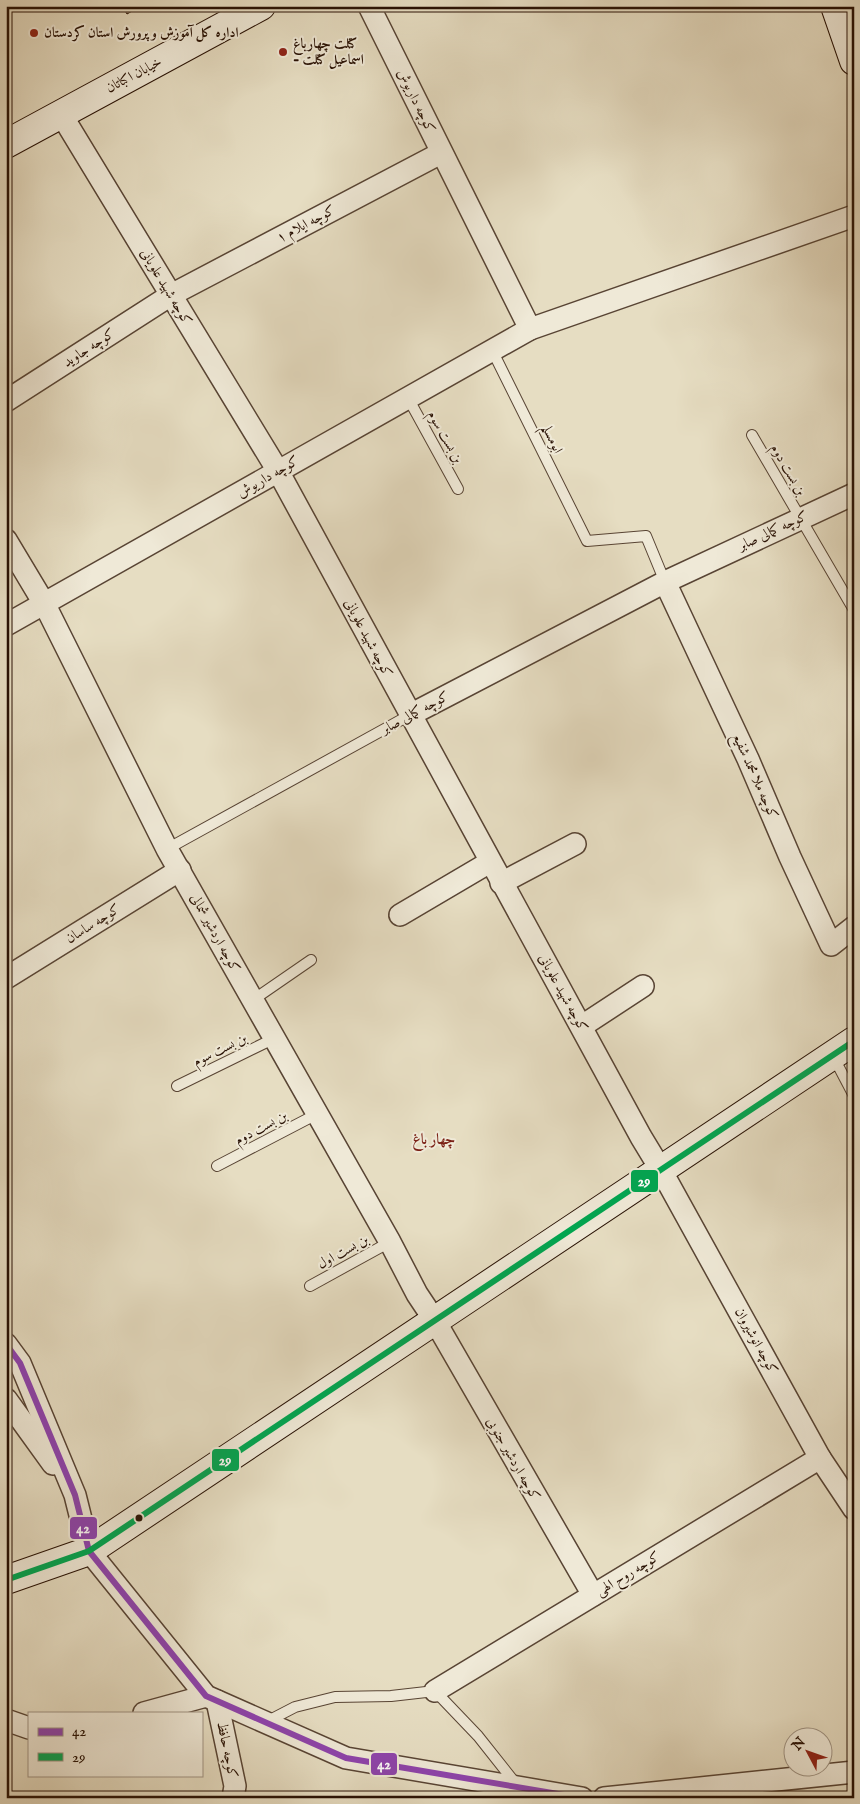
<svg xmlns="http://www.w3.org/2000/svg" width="860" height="1804" font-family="'IM FELL English',Amiri,serif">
<defs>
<pattern id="building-hatch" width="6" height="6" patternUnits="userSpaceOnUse" patternTransform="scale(1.25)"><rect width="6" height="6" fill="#8b7b67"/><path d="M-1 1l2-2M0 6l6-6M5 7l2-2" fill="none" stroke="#726353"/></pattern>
</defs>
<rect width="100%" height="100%" fill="#e6ddc2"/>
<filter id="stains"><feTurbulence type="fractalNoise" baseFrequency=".004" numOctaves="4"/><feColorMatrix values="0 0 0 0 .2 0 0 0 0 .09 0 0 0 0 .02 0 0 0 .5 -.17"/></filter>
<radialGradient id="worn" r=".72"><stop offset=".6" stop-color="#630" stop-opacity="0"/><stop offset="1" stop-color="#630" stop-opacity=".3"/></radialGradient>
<!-- building -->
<polygon fill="url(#building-hatch)" stroke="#281104" points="122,6 141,6 127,14"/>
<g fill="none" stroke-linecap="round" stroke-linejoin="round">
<defs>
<g id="service">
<polyline points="492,350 587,541 646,536 665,582"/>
<polyline points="408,398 458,489"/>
<polyline points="752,435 854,610"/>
<polyline points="167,849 410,715"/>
<polyline points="253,1000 311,960"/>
<polyline points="833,1056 854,1096"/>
<polyline points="177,1086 275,1038"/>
<polyline points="217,1166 317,1114"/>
<polyline points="310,1286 390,1242"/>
<polyline points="266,1722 295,1707 335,1697 391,1696 435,1691 478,1736 516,1784"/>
</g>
<g id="minor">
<polyline points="369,6 530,329"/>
<polyline points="61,114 278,471 641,1137 661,1170 820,1458 854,1509"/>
<polyline points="6,401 171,295 441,153"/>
<polyline points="6,540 45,605 167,849 390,1242 417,1294 435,1321 593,1595"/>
<polyline points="665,582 748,759 790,857 831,945 854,927"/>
<polyline points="6,625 530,329 854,216"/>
<polyline points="410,715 665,582 854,494"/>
<polyline points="501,883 575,844"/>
<polyline points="400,915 490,862"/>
<polyline points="6,978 180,870"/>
<polyline points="582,1026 643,986"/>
<polyline points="6,1344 20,1363 75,1495 89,1551 206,1696 346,1758 582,1798"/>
<polyline points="6,1399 53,1464"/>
<polyline points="435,1691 820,1458"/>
<polyline points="217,1701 235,1786 233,1798"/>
<polyline points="144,1713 206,1696"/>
<polyline points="6,1720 29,1728"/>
<polyline points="604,1798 854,1772"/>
</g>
<g id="secondary">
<polyline points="835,6 854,61"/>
<polyline points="6,144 261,6"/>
<polyline points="6,1580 89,1551 854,1041"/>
</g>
</defs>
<!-- service casing -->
<use href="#service" stroke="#584434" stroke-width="12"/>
<!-- minor casing -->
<use href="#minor" stroke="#584434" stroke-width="24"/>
<!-- secondary casing -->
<use href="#secondary" stroke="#281104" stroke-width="30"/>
<!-- service -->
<use href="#service" stroke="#efe9d7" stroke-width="10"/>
<!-- minor -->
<use href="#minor" stroke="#efe9d7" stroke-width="21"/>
<!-- secondary -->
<use href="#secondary" stroke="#efe9d7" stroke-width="28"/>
<defs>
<polyline id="bus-1" points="6,1344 20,1363 75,1495 89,1551 206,1696 346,1758 582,1798"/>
<polyline id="bus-2" points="6,1580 89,1551 854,1041"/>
</defs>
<!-- bus-1 casing -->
<use href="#bus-1" stroke="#efe9d7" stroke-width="10"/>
<!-- bus-2 casing -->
<use href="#bus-2" stroke="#efe9d7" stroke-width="10"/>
<!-- bus-1 -->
<use href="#bus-1" stroke="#8e44ad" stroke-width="6"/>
<!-- bus-2 -->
<use href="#bus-2" stroke="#00a651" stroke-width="6"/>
</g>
<!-- markers -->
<g fill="#8f2418" stroke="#efe9d7" stroke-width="2">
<circle cx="34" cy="33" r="5"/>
<circle cx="283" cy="52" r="5"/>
</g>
<circle fill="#281104" stroke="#efe9d7" stroke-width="2" cx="139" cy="1518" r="4.5"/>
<g text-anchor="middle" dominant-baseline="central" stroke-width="4" stroke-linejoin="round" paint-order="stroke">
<!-- poi labels -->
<g font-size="14" font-weight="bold" fill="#281104" stroke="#efe9d7" text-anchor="start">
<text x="44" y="33">اداره کل آموزش و پرورش استان کردستان</text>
<text x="293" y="44">کتلت چهارباغ<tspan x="293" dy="16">- اسماعیل کتلت</tspan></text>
</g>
<!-- street labels -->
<g font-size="14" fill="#281104" stroke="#efe9d7">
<text transform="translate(134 75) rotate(-28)">خیابان اکباتان</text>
<text transform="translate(416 101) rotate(64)">کوچه داریوش</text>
<text transform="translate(306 224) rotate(-28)">کوچه ایلام ۱</text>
<text transform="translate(166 287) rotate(59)">کوچه شهید علویانی</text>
<text transform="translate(89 348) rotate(-33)">کوچه جاوید</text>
<text transform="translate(445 437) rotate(61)">بن بست سوم</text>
<text transform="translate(552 439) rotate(64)">ابومسلم</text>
<text transform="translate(788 470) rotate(60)">بن بست دوم</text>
<text transform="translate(268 477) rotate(-30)">کوچه داریوش</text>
<text transform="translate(773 531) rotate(-25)">کوچه کمالی صابر</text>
<text transform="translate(368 638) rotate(62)">کوچه شهید علویانی</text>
<text transform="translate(415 713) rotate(-28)">کوچه کمالی صابر</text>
<text transform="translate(755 776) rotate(66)">کوچه ملا محمد شفیع</text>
<text transform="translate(93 924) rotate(-32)">کوچه ساسان</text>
<text transform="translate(215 933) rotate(61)">کوچه اردشیر شمالی</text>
<text transform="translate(563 993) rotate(61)">کوچه شهید علویانی</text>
<text transform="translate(220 1050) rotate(-26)">بن بست سوم</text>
<text transform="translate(261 1128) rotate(-28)">بن بست دوم</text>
<text transform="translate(343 1252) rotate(-29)">بن بست اول</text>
<text transform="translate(756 1341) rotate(61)">کوچه انوشیروان</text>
<text transform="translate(513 1459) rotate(60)">کوچه اردشیر جنوبی</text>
<text transform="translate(628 1574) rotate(-31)">کوچه روح الهی</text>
<text transform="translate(227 1750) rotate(78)">کوچه حافظ</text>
</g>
<!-- neighbourhood labels -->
<g font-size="15" font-weight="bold" fill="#7a1f14" stroke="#efe9d7">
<text x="434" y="1139">چهار باغ</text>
</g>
</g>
<g stroke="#efe9d7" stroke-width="2">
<rect x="630" y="1169" width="29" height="24" rx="5" fill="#00a651"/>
<rect x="211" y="1448" width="29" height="24" rx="5" fill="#00a651"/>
<rect x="69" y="1516" width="29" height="24" rx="5" fill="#8e44ad"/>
<rect x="370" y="1752" width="28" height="24" rx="5" fill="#8e44ad"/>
</g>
<g font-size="14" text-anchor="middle" font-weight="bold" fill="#fff">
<text x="644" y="1186">29</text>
<text x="225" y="1465">29</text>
<text x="83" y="1533">42</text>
<text x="384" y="1769">42</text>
</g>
<!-- margin -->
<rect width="860" height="1804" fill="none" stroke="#e6ddc2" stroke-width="25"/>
<rect x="8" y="8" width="845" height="1789" fill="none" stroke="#281104" stroke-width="2.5"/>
<rect x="12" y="12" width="835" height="1779" fill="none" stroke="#281104"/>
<!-- legend -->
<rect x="28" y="1712" width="175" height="65" fill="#efe9d7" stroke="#9f9383"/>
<rect x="38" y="1728" width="25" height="8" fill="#8e44ad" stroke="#9f9383"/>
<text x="72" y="1736" font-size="15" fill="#281104">42</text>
<rect x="38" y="1753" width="25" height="8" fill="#00a651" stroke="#9f9383"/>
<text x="72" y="1762" font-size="15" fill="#281104">29</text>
<!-- north arrow -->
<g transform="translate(808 1752) rotate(311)"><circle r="24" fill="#efe9d7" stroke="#9f9383"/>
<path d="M0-4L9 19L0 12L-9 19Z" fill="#8f2418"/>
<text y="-8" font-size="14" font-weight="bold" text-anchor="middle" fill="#281104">N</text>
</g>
<rect width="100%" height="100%" filter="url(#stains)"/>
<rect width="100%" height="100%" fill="url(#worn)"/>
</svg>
